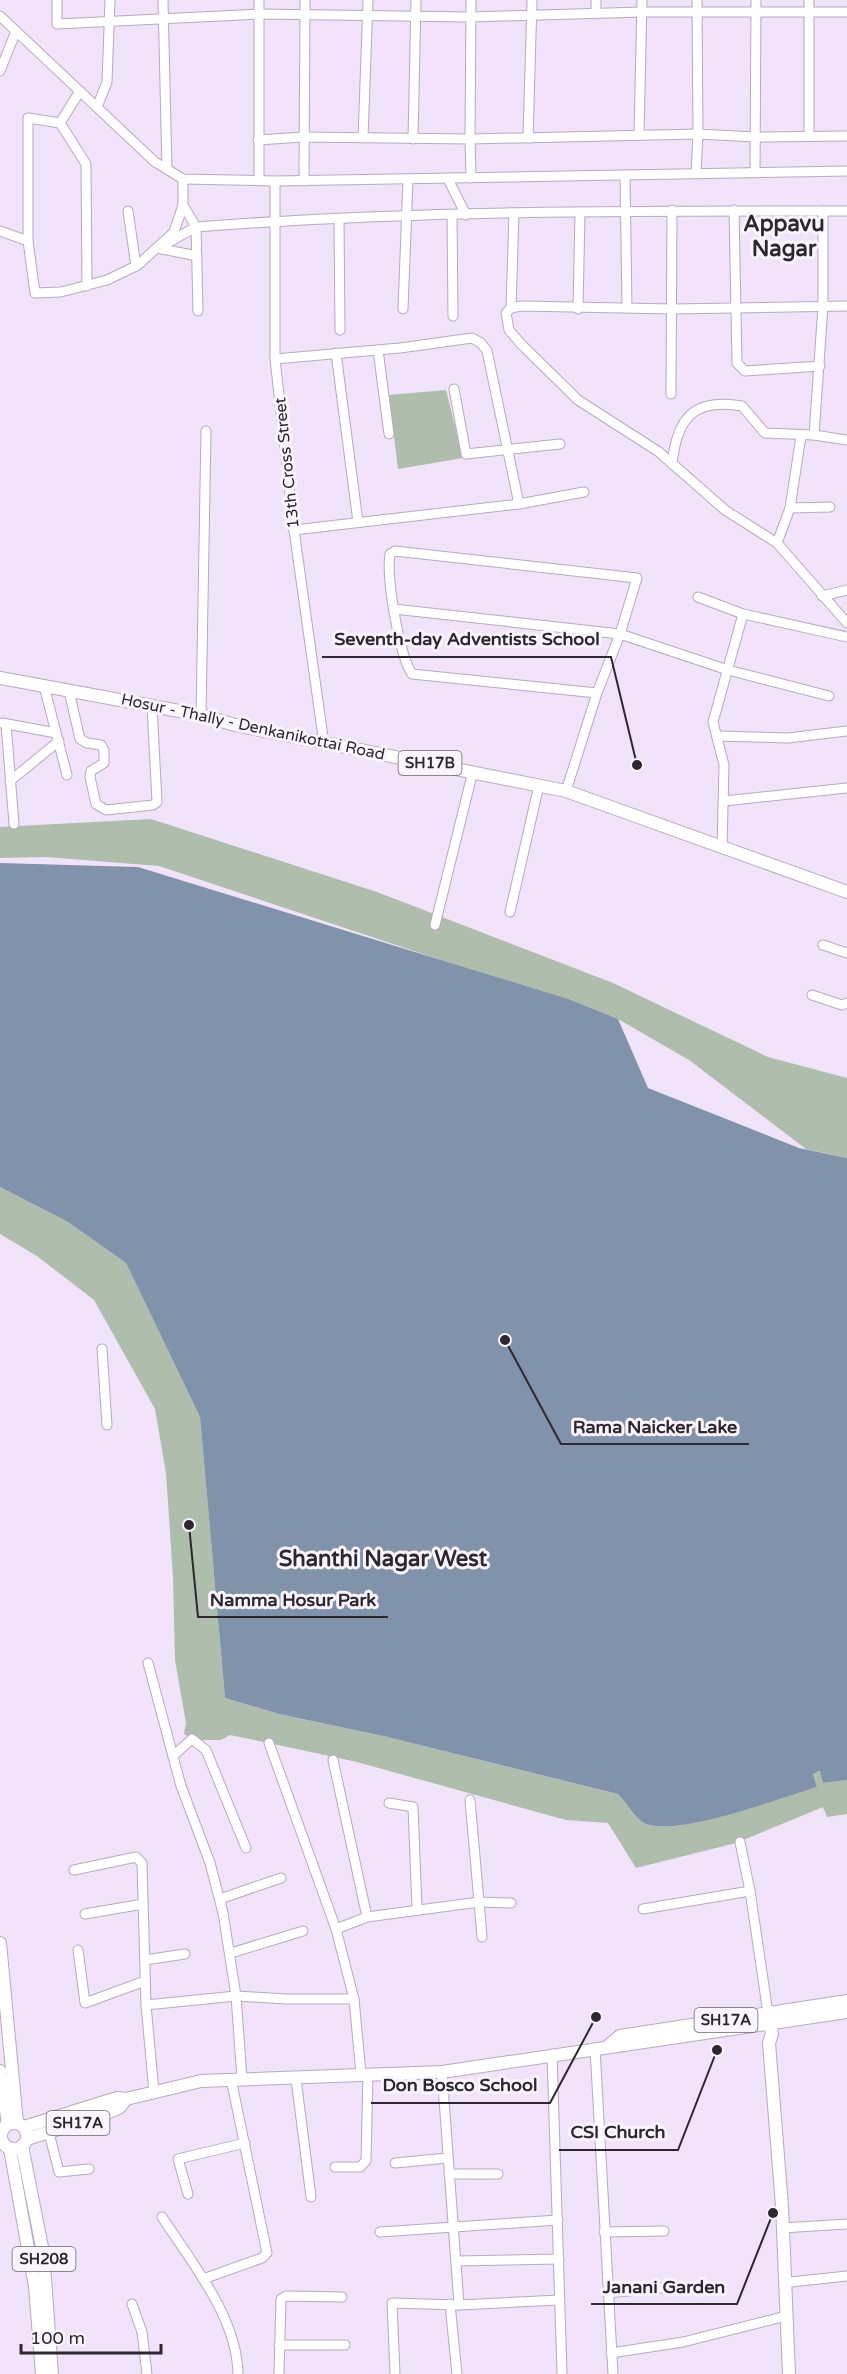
<svg xmlns="http://www.w3.org/2000/svg" width="847" height="2374" font-family="'Varela Round',sans-serif">
<rect width="100%" height="100%" fill="#f1e3fa"/>
<!-- green -->
<g fill="#afbdac">
<polygon points="446,390 463,458 398,469 389,395"/>
<polygon points="151,819 377,892 613,983 768,1057 847,1078 847,1158 806,1149 689,1060 618,1019 159,866 46,857 0,858 0,827"/>
<path d="M0,1187L68,1222L126,1263L200,1417L225,1698L279,1714L383,1736L618,1794C626,1802 636,1820 646,1824C681,1836 779,1798 817,1787L813,1774L821,1771L823,1783L847,1780V1814L827,1817L823,1807L736,1843L636,1868L608,1823L566,1820L357,1762L269,1743L230,1735L221,1740H194L184,1734L186,1723L175,1660L173,1577L166,1473L155,1409L94,1300L37,1256L0,1234Z"/>
</g>
<!-- water -->
<path fill="#8093ab" d="M0,863L138,867L568,999L618,1019L648,1088L799,1148L847,1158V1780L823,1783L820,1771L813,1774L817,1787C780,1798 681,1836 646,1824C636,1820 626,1802 618,1794L383,1736L279,1714L225,1698L200,1417L126,1263L68,1222L0,1187Z"/>
<g fill="none" stroke-linecap="round" stroke-linejoin="round">
<defs>
<g id="minor">
<polyline points="57,0 57,24 259,14 470,17 642,12 847,12"/>
<polyline points="163,0 167,169"/>
<polyline points="259,0 259,180"/>
<polyline points="697,0 698,134 756,137 847,136"/>
<polyline points="596,13 596,0"/>
<polyline points="0,16 155,162 183,179 275,181 847,171"/>
<polyline points="0,71 16,31"/>
<polyline points="80,91 60,123 86,164 87,286"/>
<polyline points="97,107 107,82 110,0"/>
<polyline points="60,123 28,118 28,241 35,293 61,292 107,280 138,265 174,232 183,205"/>
<polyline points="639,135 642,0"/>
<polyline points="809,136 809,0"/>
<polyline points="363,138 368,0"/>
<polyline points="528,138 532,0"/>
<polyline points="413,139 416,0"/>
<polyline points="258,140 303,137 470,139 471,0"/>
<polyline points="755,172 756,0"/>
<polyline points="625,175 627,308"/>
<polyline points="471,178 470,139 698,134 696,173"/>
<path d="M183,179V205L196,227C413,210 630,211 847,211"/>
<polyline points="448,179 466,215"/>
<polyline points="275,181 275,359 294,530 324,744"/>
<polyline points="304,181 305,0"/>
<polyline points="734,210 737,363 745,371 820,366"/>
<polyline points="128,211 136,266"/>
<polyline points="452,215 453,316"/>
<polyline points="339,219 340,330"/>
<polyline points="0,231 28,241"/>
<polyline points="169,242 196,227 198,311"/>
<polyline points="157,248 197,256"/>
<polyline points="847,306 673,309 521,306 511,308 506,313 509,330 521,344 578,400 659,452 725,510 777,543 847,623"/>
<polyline points="511,308 514,213"/>
<polyline points="403,309 408,180"/>
<polyline points="578,309 580,212"/>
<polyline points="378,350 389,434"/>
<polyline points="336,353 358,522"/>
<polyline points="275,359 400,348 472,338 481,343 487,351 519,504 294,530"/>
<polyline points="454,389 466,454 560,444"/>
<polyline points="671,394 672,210"/>
<polyline points="814,435 823,306 823,211"/>
<path d="M672,464C677,418 693,398 742,406L765,433L814,435L847,440"/>
<polyline points="519,504 584,492"/>
<polyline points="790,508 830,507"/>
<polyline points="777,543 790,508 801,436"/>
<polyline points="822,596 847,590"/>
<polyline points="698,597 743,614 847,637"/>
<polyline points="394,609 620,634 728,670 829,696"/>
<polyline points="44,686 67,775"/>
<polyline points="69,691 80,739 87,743 101,745 104,750 104,763 91,771 90,777 96,804 106,810 153,805 157,802 152,706"/>
<polyline points="201,715 206,431"/>
<polyline points="2,723 56,733"/>
<polyline points="6,724 14,824"/>
<polyline points="717,736 788,738 847,731"/>
<polyline points="10,781 59,741"/>
<path d="M566,791L597,693L620,634L637,578L395,551L390,554C386,578 399,654 412,674L597,693"/>
<polyline points="724,801 847,788"/>
<polyline points="722,848 724,765 713,722 743,614"/>
<polyline points="510,912 539,785"/>
<polyline points="435,925 473,771"/>
<polyline points="823,945 847,953"/>
<polyline points="812,995 842,1005 847,1003"/>
<polyline points="102,1349 107,1425"/>
<polyline points="148,1663 181,1786 210,1863 223,1913 236,1996 242,2079"/>
<polyline points="269,1743 336,1929"/>
<polyline points="173,1756 192,1739 206,1750 246,1848"/>
<polyline points="333,1760 367,1917"/>
<polyline points="470,1800 479,1902 511,1903"/>
<polyline points="389,1803 413,1807 417,1908"/>
<polyline points="740,1842 750,1891 768,2013"/>
<polyline points="74,1870 136,1857 142,1863 146,2005 154,2092"/>
<polyline points="220,1899 281,1878"/>
<polyline points="643,1909 750,1891"/>
<polyline points="85,1914 143,1904"/>
<polyline points="78,1950 85,2003 145,1981"/>
<polyline points="231,1953 303,1931"/>
<polyline points="145,1960 185,1954"/>
<polyline points="146,2005 236,1996 286,1999 354,1999"/>
<polyline points="595,2048 613,2374"/>
<polyline points="552,2054 562,2374"/>
<polyline points="442,2072 459,2305 560,2300"/>
<polyline points="361,2074 354,1999 336,1929 367,1917 479,1902 482,1937"/>
<polyline points="296,2079 311,2197"/>
<polyline points="49,2133 59,2172 89,2169"/>
<polyline points="395,2163 448,2158"/>
<polyline points="335,2167 360,2167 366,2161 368,2074"/>
<polyline points="449,2174 498,2174"/>
<polyline points="188,2194 178,2159 245,2143"/>
<path d="M162,2217C192,2263 237,2317 238,2374"/>
<polyline points="782,2228 847,2224"/>
<polyline points="380,2232 558,2220"/>
<polyline points="604,2232 664,2231"/>
<polyline points="457,2261 559,2259"/>
<polyline points="203,2279 262,2258 267,2253 231,2079"/>
<polyline points="791,2282 847,2276"/>
<polyline points="607,2293 672,2287"/>
<polyline points="132,2304 142,2332 147,2374"/>
<polyline points="450,2304 457,2374"/>
<polyline points="279,2345 345,2345"/>
<polyline points="611,2353 683,2342 786,2316"/>
<polyline points="279,2374 281,2299 286,2296 342,2297"/>
<polyline points="395,2374 392,2303 459,2305"/>
</g>
<g id="major">
<polyline points="0,678 201,715 235,725 566,791 847,892"/>
<polyline points="0,1943 17,2123"/>
<polyline points="768,2013 772,2034 769,2043 782,2206 789,2374"/>
<polyline points="608,2046 620,2036 847,2001"/>
<polyline points="0,2071 8,2124"/>
<circle cx="14" cy="2136" r="13"/>
<polyline points="24,2127 117,2098 126,2099 201,2081 442,2072 847,2012"/>
<polyline points="27,2139 103,2115 120,2107 126,2099"/>
<polyline points="22,2146 43,2252 52,2374"/>
<polyline points="10,2149 35,2287 42,2374"/>
</g>
</defs>
<!-- minor casing -->
<use href="#minor" stroke="#b7a9bf" stroke-width="11"/>
<!-- major casing -->
<use href="#major" stroke="#b7a9bf" stroke-width="14"/>
<!-- minor -->
<use href="#minor" stroke="#fff" stroke-width="9"/>
<!-- major -->
<use href="#major" stroke="#fff" stroke-width="12"/>
</g>
<g text-anchor="middle" dominant-baseline="central" stroke-width="6" stroke-linejoin="round" paint-order="stroke">
<!-- shield labels -->
<g fill="#f9f4fd" stroke="#6a656e" stroke-width="1.5">
<rect x="398.5" y="751" width="63" height="24" rx="4.5"/>
<rect x="694.5" y="2008" width="63" height="24" rx="4.5"/>
<rect x="46.5" y="2111" width="63" height="24" rx="4.5"/>
<rect x="12.5" y="2247" width="63" height="24" rx="4.5"/>
</g>
<g font-size="15" font-weight="bold" fill="#2d2830">
<text x="430" y="763">SH17B</text>
<text x="726" y="2020">SH17A</text>
<text x="78" y="2123">SH17A</text>
<text x="44" y="2259">SH208</text>
</g>
<!-- street labels -->
<g font-size="16" fill="#2d2830" stroke="#f9f4fd">
<text transform="translate(287 463) rotate(-96)">13th Cross Street</text>
<text transform="translate(253 727) rotate(12)">Hosur - Thally - Denkanikottai Road</text>
</g>
<!-- district labels -->
<g font-size="22" font-weight="bold" fill="#2d2830" stroke="#f9f4fd">
<text x="784" y="224">Appavu<tspan x="784" dy="25">Nagar</tspan></text>
<text x="383" y="1559">Shanthi Nagar West</text>
</g>
</g>
<!-- callouts -->
<path fill="none" stroke="#2d2830" stroke-width="2" d="M637 765L611 657H322M505 1340L561 1444H749M189 1525L198 1617H388M596 2017L550 2103H371M717 2050L678 2150H559M773 2213L737 2304H591"/>
<g fill="#2d2830" stroke="#f9f4fd" stroke-width="2">
<circle cx="637" cy="765" r="6"/>
<circle cx="505" cy="1340" r="6"/>
<circle cx="189" cy="1525" r="6"/>
<circle cx="596" cy="2017" r="6"/>
<circle cx="717" cy="2050" r="6"/>
<circle cx="773" cy="2213" r="6"/>
</g>
<g font-size="18" text-anchor="middle" font-weight="bold" fill="#2d2830" stroke="#f9f4fd" stroke-width="6" stroke-linejoin="round" paint-order="stroke">
<text x="467" y="645">Seventh-day Adventists School</text>
<text x="655" y="1433">Rama Naicker Lake</text>
<text x="293" y="1606">Namma Hosur Park</text>
<text x="460" y="2091">Don Bosco School</text>
<text x="618" y="2138">CSI Church</text>
<text x="664" y="2293">Janani Garden</text>
</g>
<!-- scale -->
<path d="M21 2344v9h140v-9" fill="none" stroke="#2d2830" stroke-width="3"/>
<text x="30" y="2344" font-size="18" fill="#2d2830" stroke="#f9f4fd" stroke-width="4.5" paint-order="stroke">100 m</text>
</svg>
